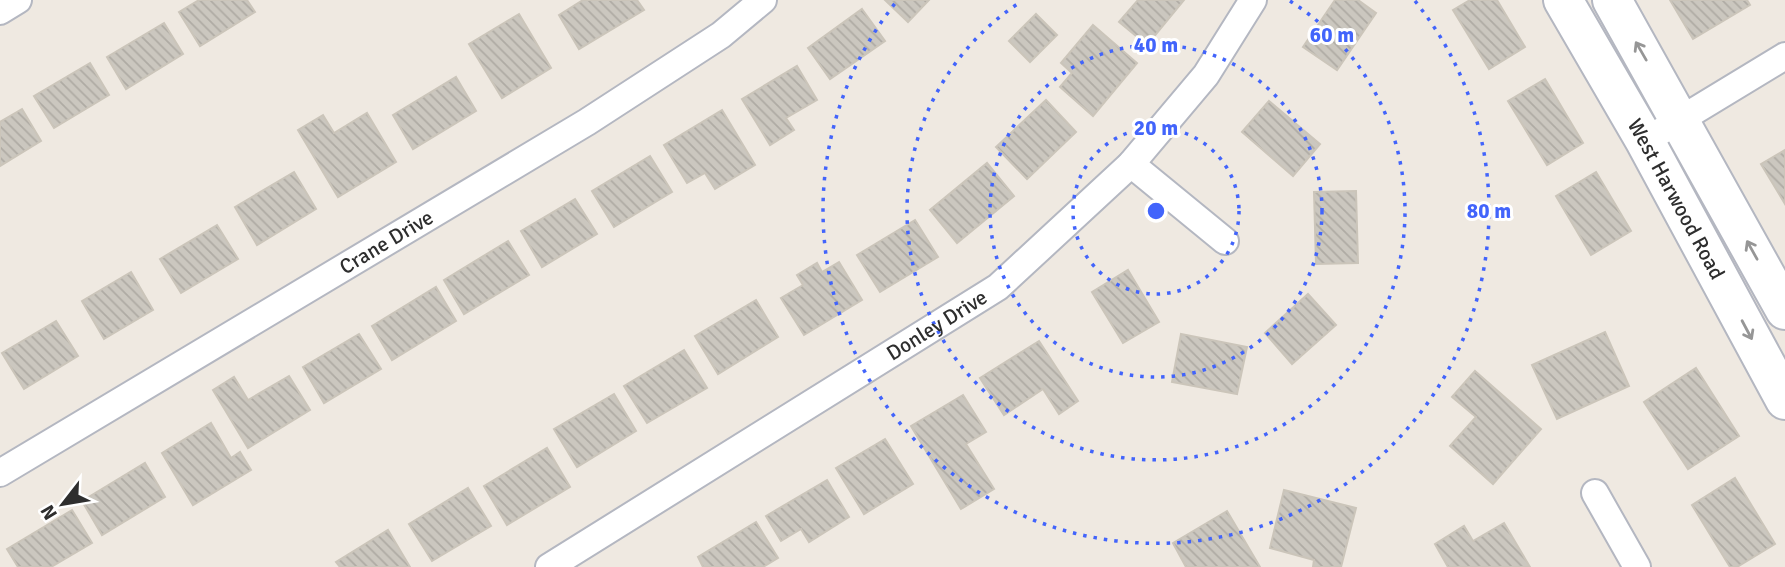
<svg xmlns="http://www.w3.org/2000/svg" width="1785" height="567" font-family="Signika,sans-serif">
<defs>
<pattern id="building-back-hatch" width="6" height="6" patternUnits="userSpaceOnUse" patternTransform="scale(1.75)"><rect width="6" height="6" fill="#cbc7bf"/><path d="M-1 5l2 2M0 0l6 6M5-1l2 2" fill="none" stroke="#afaba4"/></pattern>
</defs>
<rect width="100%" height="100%" fill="#efe9e1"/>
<!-- building -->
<g fill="url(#building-back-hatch)" stroke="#cbc5ba" stroke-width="2">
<polygon points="199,0 247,0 255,12 200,46 179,12"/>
<polygon points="583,0 637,0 644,10 579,49 559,15"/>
<polygon points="885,0 929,0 908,22"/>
<polygon points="1138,0 1184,0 1147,45 1119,22"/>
<polygon points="1335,0 1358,0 1376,13 1337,70 1303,47"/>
<polygon points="1470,0 1497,0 1525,47 1489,69 1453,10"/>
<polygon points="1670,0 1747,0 1750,5 1693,39"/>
<polygon points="862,9 885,41 830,79 808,48"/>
<polygon points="519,14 551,68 502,98 469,44"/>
<polygon points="1036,14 1057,35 1030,62 1009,41"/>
<polygon points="164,23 183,54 126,89 107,57"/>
<polygon points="1093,25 1137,63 1093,116 1060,87 1072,73 1061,63"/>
<polygon points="90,63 109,95 54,128 34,96"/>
<polygon points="797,66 817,100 786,118 794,130 770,145 742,99"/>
<polygon points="456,77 476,111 413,149 393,115"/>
<polygon points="1545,79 1583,143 1547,165 1508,101"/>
<polygon points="1046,100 1076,132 1027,179 996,147"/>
<polygon points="1269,101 1320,144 1293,176 1242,132"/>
<polygon points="22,109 41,141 0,166 0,122"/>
<polygon points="722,110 755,165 715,189 705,173 687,183 664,145"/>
<polygon points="367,113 396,162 338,197 298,130 323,115 334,133"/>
<polygon points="1785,150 1785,204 1761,164"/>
<polygon points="650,156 672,192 614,227 592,191"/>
<polygon points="987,163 1014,196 957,243 930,210"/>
<polygon points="294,172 316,209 257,245 235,207"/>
<polygon points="1596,172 1631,231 1591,255 1556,196"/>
<polygon points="1356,191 1358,263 1316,264 1314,192"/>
<polygon points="575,199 597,234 542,267 521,231"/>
<polygon points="915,220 938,257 880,292 857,255"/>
<polygon points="217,225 238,259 181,293 160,259"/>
<polygon points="508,241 529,275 464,314 444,280"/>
<polygon points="839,262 862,300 804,335 781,298 803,285 797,275 817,263 822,272"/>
<polygon points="1128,270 1159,322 1123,343 1092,292"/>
<polygon points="131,272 153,310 104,339 82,301"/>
<polygon points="436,287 456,321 392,360 372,326"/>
<polygon points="1308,294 1336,325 1292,364 1265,333"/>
<polygon points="756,300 778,337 718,374 695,336"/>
<polygon points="56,321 78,356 24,389 2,353"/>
<polygon points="1605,332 1629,386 1557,419 1532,365"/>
<polygon points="359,334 381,369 324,403 303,367"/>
<polygon points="1181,334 1247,347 1237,394 1172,382"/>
<polygon points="1039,341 1078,401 1059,414 1043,389 1004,415 980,378"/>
<polygon points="684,350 707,388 647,423 624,386"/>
<polygon points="1696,368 1739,436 1688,469 1644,402"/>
<polygon points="1475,371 1541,429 1493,484 1450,446 1476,417 1452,397"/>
<polygon points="289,376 310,410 248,448 213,390 234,377 248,400"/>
<polygon points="614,394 636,431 577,467 554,429"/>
<polygon points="963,395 986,432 966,444 994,489 961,509 911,426"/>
<polygon points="211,423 231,458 240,452 251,470 193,505 162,453"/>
<polygon points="885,439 913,484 864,514 836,468"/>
<polygon points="547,448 570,487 507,525 484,486"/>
<polygon points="145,463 165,497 102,535 82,501"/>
<polygon points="1735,478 1775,544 1737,567 1730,567 1692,505"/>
<polygon points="827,480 849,517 809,542 801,529 781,541 766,516"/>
<polygon points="468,488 491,526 432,561 409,524"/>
<polygon points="1284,490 1356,508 1341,567 1313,567 1314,560 1270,548"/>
<polygon points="72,510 92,543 51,567 18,567 7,549"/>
<polygon points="1227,511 1260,567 1186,567 1173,543"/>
<polygon points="756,522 778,558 763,567 703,567 698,557"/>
<polygon points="1504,523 1530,567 1448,567 1435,544 1464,526 1473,541"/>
<polygon points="388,530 410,567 340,567 336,562"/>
</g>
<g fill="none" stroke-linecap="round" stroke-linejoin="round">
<defs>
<g id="minor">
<polyline points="0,11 18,0"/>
<polyline points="1645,141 1785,56"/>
<polyline points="1131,164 1225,241"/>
<path id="s1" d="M0,473L587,122L721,35L763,0"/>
<polyline points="1595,493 1637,567"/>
<path id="s2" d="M549,567L998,287L1131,164L1206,75L1253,0"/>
</g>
<g id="secondary">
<path id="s3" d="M1563,0L1645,141L1785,400"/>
<polyline points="1612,0 1785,310"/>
</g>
</defs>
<!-- minor casing -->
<use href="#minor" stroke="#b4b7c1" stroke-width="30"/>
<!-- secondary casing -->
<use href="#secondary" stroke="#b4b7c1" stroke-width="42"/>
<!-- minor -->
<use href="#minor" stroke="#fff" stroke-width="26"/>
<!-- secondary -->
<use href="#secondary" stroke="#fff" stroke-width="38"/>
</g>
<!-- one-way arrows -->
<defs><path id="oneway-shaft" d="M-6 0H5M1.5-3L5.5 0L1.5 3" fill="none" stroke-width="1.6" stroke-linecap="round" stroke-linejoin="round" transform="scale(1.75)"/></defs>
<g stroke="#969696">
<use href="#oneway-shaft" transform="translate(1641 51) rotate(-120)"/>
<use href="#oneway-shaft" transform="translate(1752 250) rotate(-119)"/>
<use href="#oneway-shaft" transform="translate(1747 330) rotate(62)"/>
</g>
<!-- distance rings -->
<g fill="none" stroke="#4264fb" stroke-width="3.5" stroke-dasharray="3.5 7">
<circle cx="1156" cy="211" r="83"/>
<circle cx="1156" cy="211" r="166"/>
<path d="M1290 1A249 249 0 1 1 1022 1"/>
<path d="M1415 1A333 333 0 1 1 897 1"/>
</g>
<g text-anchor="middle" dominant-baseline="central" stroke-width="6" stroke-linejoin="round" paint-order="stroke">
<!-- street labels -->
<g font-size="21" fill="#2e2e2e" stroke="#fff">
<text stroke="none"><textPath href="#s3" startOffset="229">West Harwood Road</textPath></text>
<text stroke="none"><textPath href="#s1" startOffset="450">Crane Drive</textPath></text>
<text stroke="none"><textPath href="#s2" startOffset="457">Donley Drive</textPath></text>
</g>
</g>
<circle cx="1156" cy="211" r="10" fill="#4264fb" stroke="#fff" stroke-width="3.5"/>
<g font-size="21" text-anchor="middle" font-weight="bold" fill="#4264fb" stroke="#fff" stroke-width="6" stroke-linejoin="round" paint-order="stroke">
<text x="1332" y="42">60 m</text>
<text x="1156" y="52">40 m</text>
<text x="1156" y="135">20 m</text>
<text x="1489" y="218">80 m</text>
</g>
<!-- north arrow -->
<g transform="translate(63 504) rotate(239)" stroke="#ffffff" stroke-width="5" paint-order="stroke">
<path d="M0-5L12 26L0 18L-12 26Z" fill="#2e2e2e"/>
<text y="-10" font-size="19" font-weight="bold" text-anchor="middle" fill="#2e2e2e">N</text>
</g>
</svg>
